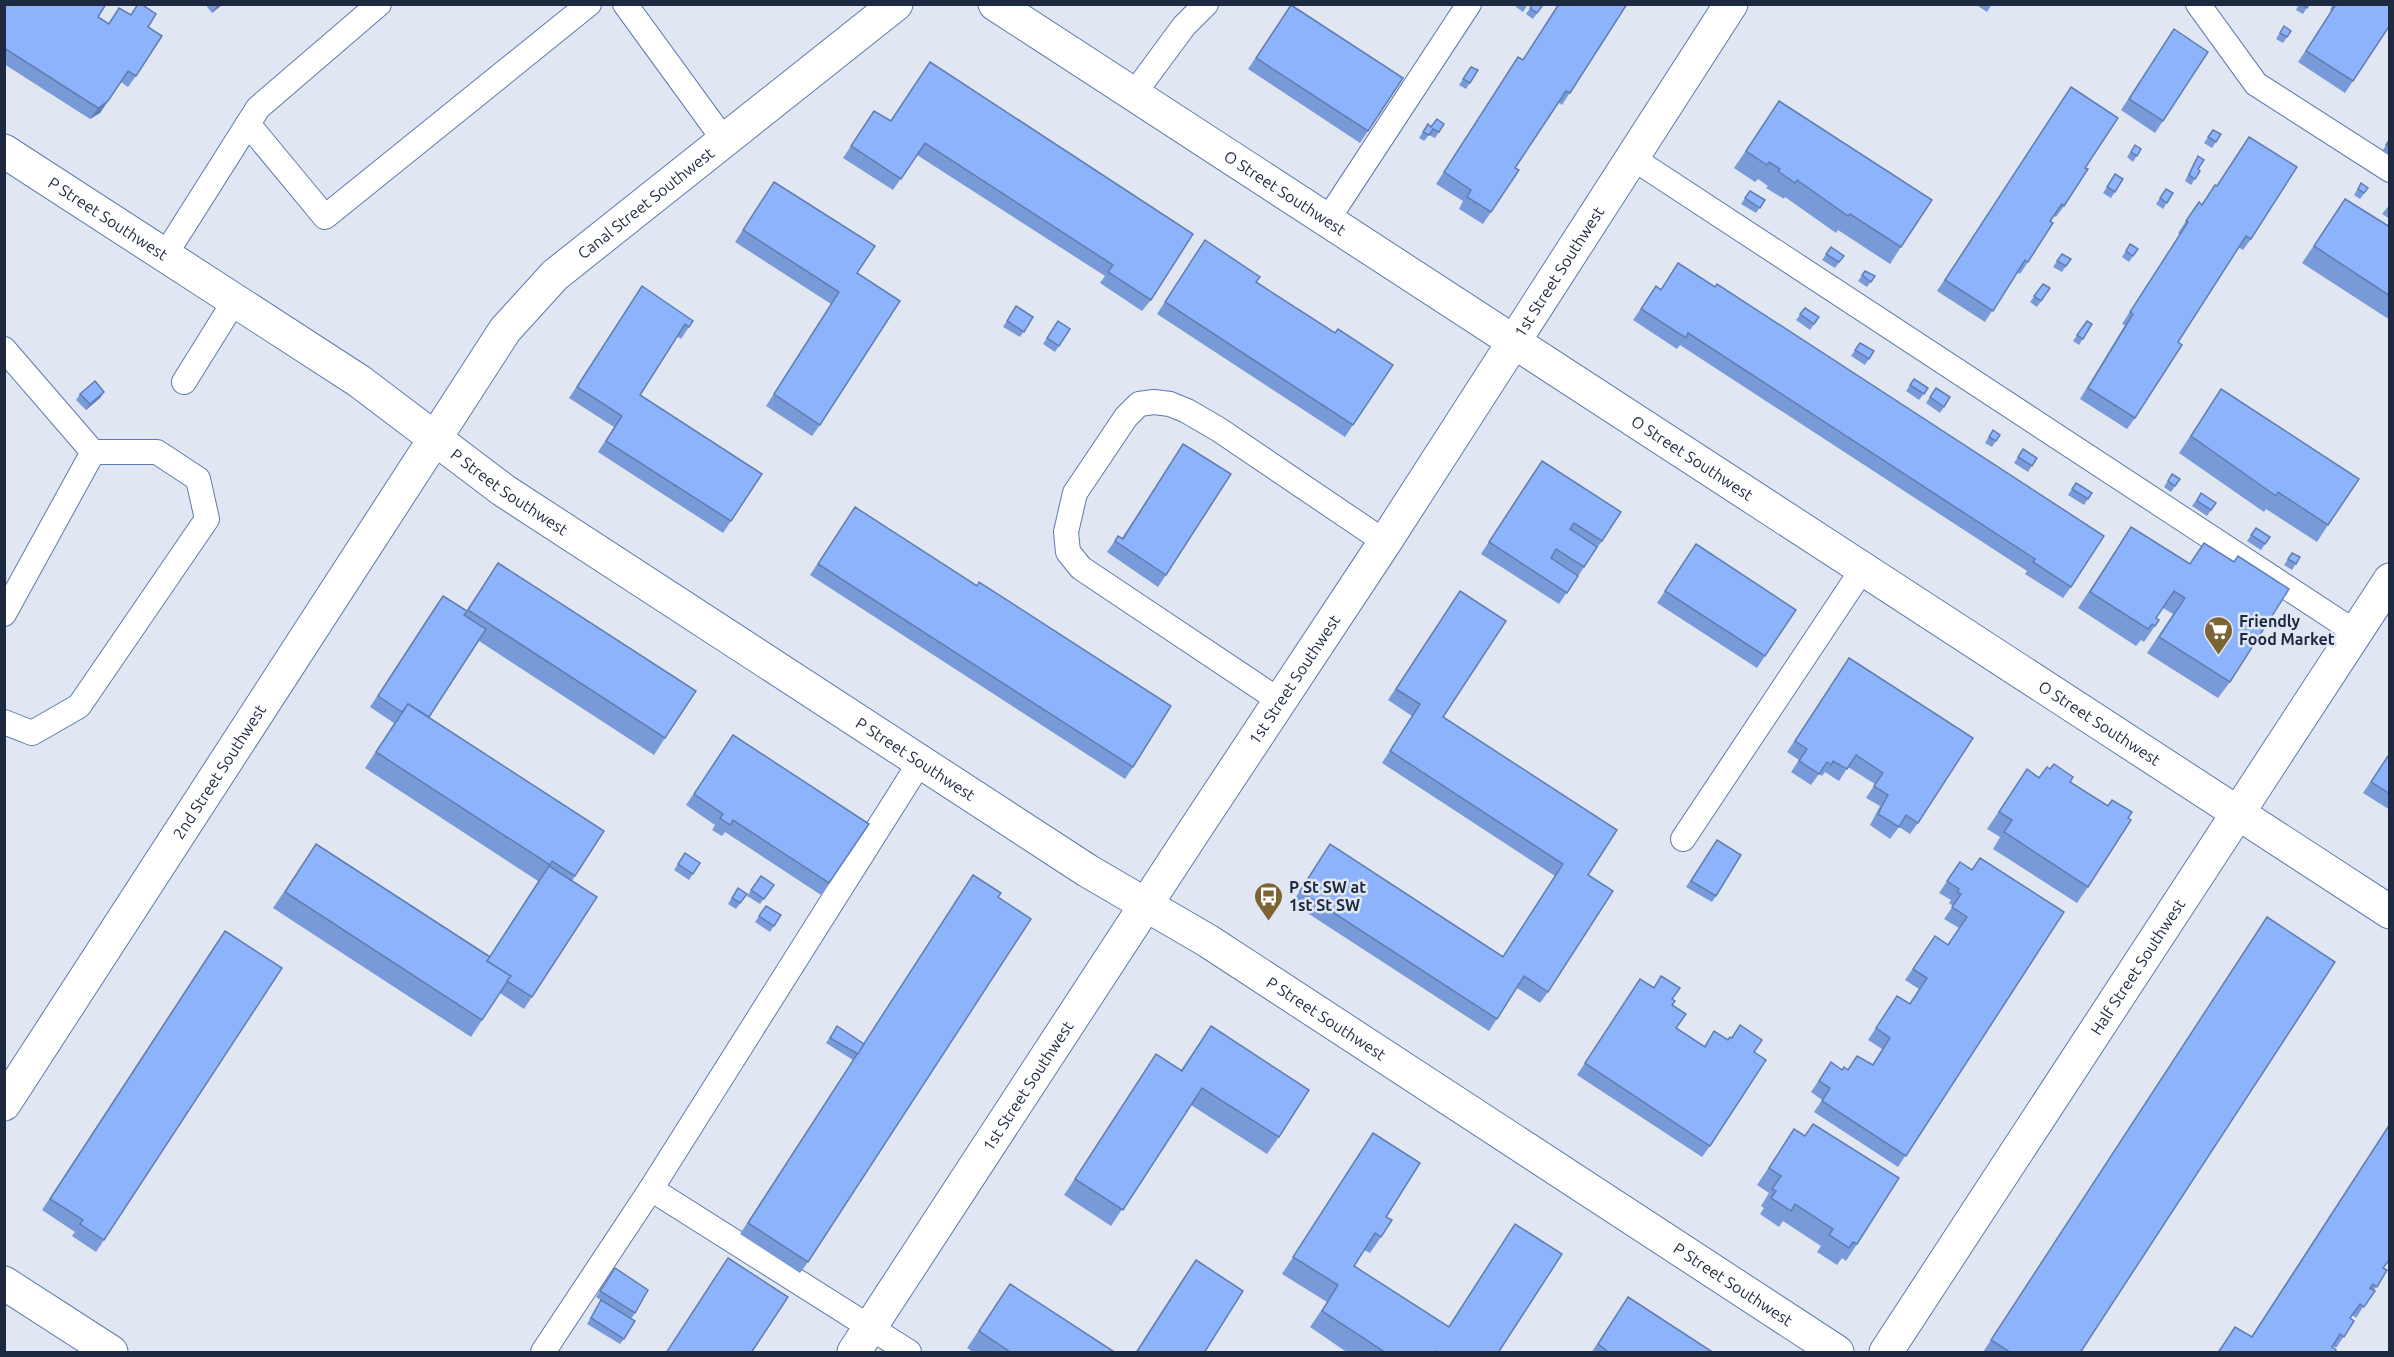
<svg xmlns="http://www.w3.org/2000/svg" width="2394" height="1357" font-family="Ubuntu,sans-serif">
<rect width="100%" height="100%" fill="#e0e7f3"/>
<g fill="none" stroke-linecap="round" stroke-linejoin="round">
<defs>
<g id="service">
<polyline points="625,4 724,140"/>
<polyline points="2198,4 2256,84 2390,170"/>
<polyline points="1133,95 1184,26 1206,4"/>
<polyline points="248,124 325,217 589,4"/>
<polyline points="1631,157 2355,632"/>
<polyline points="1326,222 1469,4"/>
<polyline points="165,255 258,108 379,4"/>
<polyline points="4,349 93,452 4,614"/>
<polyline points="184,382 235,300"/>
<polyline points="1280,701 1081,568 1068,552 1066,532 1075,493 1126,417 1139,404 1154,402 1170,404 1187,411 1218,429 1385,542"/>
<polyline points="4,722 32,733 79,706 207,519 198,479 157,452 93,452"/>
<polyline points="1683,839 1862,570"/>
<polyline points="651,1189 909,1352"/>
<polyline points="543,1352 651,1189 920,762"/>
</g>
<g id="minor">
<path id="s1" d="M995,4L2390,912"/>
<path id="s2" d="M434,440L505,330L555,275L896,4"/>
<polyline points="4,1283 111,1352"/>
<path id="s3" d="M854,1352L1192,834L1385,542L1731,4"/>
<path id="s4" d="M1886,1352L2390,580"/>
</g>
<g id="tertiary">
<path id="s5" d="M4,151L359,381L503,490L1088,871L1208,941L1837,1352"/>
<path id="s6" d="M4,1104L434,440"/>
</g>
</defs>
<!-- service casing -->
<use href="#service" stroke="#5d7ab1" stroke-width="26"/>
<!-- minor casing -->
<use href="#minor" stroke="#5d7ab1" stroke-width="35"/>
<!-- tertiary casing -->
<use href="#tertiary" stroke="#5d7ab1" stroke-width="35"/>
<!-- service -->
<use href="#service" stroke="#fff" stroke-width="24"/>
<!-- minor -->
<use href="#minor" stroke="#fff" stroke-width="33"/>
<!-- tertiary -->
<use href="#tertiary" stroke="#fff" stroke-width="33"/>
</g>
<!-- wall -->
<g fill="#789ad9">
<polygon points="4,4 98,17 108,24 119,8 131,15 138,4 148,27 136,76 128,87 121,82 100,113 90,119 4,64"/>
<polygon points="205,4 223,4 212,13"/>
<polygon points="1518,4 1528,4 1523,12 1516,7"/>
<polygon points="1533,4 1542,6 1533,19 1526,14"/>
<polygon points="1558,4 1627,4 1562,105 1558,102 1515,168 1491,212 1483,224 1459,209 1463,201 1436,184 1510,69 1518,57 1523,60"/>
<polygon points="1975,4 1992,4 1987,12"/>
<polygon points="2299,4 2309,4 2303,14 2296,10"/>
<polygon points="2333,4 2390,4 2353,81 2345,93 2298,62 2332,11 2330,10"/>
<polygon points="1291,5 1368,131 1360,143 1248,69"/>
<polygon points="2284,26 2291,31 2283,43 2276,39"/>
<polygon points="2174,29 2163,121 2155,133 2121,110"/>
<polygon points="930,62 1151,300 1142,311 1100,283 1105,276 917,155 893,190 843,158 874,111 890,121"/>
<polygon points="1471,67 1478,70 1466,89 1459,85"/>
<polygon points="2071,87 2085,168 2064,206 2056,217 2054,216 2028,262 2020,274 2017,272 1985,322 1937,291"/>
<polygon points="1779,101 1901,247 1890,264 1838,230 1836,233 1785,197 1784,199 1766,188 1768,186 1758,179 1755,182 1734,168"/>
<polygon points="1428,124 1439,132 1435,138 1429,135 1424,141 1419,138"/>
<polygon points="2213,130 2216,142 2212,148 2204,143"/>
<polygon points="2249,137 2251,239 2243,250 2238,247 2178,342 2135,418 2127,429 2080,399 2125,325 2122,324 2180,234 2178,233 2199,202 2202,204 2215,185 2217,186"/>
<polygon points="2390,140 2390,156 2382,151"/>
<polygon points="2135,145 2141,149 2133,162 2127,157"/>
<polygon points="2198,156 2198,169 2200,171 2191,185 2185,181 2194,162"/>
<polygon points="2115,174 2123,179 2111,198 2103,193"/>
<polygon points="774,182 857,273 820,425 812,436 766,406 831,304 735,242"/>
<polygon points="2361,183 2368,188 2360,199 2354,195"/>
<polygon points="2166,189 2173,193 2163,209 2156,204"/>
<polygon points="1750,191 1765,200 1756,213 1741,204"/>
<polygon points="2345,199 2390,227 2390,320 2302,263"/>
<polygon points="2390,204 2390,219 2382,214"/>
<polygon points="1205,240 1256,282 1353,425 1345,437 1157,314"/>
<polygon points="2130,244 2138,249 2129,262 2122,257"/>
<polygon points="1831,247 1844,256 1835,268 1822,260"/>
<polygon points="2062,254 2071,259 2062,272 2053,267"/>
<polygon points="1678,263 2071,587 2063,598 2025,574 2027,571 1680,345 1677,349 1633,320 1656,286 1661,289"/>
<polygon points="1865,271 1875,276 1867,287 1858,281"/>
<polygon points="2043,284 2050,288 2037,307 2030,302"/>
<polygon points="642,286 693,321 681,339 677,336 640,395 731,521 723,533 598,452 614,427 569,398"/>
<polygon points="1016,306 1033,317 1020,337 1003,327"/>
<polygon points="1805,308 1819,317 1810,330 1796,320"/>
<polygon points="1058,321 1070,329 1055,352 1043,344"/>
<polygon points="2087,321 2092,324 2079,345 2073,341"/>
<polygon points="1860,343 1874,351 1865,365 1851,356"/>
<polygon points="1914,379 1928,388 1919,400 1906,391"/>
<polygon points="1936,388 1944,407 1940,413 1926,403"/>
<polygon points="2221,389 2328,525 2317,542 2266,509 2264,512 2179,453"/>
<polygon points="104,392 100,398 86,410 76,400 80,394"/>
<polygon points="1993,430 2000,435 1992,447 1985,443"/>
<polygon points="1183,444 1166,575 1158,587 1107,552 1118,536 1122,538"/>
<polygon points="2023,449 2037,458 2028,472 2014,463"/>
<polygon points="1534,472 1602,541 1559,604 1481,554"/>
<polygon points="2172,474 2180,479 2171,492 2164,487"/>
<polygon points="2076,483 2092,493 2084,505 2068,495"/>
<polygon points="2201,493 2216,503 2207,516 2192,506"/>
<polygon points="855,507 1133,767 1125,779 810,575"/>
<polygon points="2131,527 2190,564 2204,543 2230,682 2218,698 2147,653 2173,614 2163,608 2156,618 2159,620 2144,642 2141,640 2136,646 2078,608"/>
<polygon points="2256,528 2270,537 2261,550 2247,541"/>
<polygon points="1696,544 1765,656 1757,668 1657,603"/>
<polygon points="2292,553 2300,557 2292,570 2284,565"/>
<polygon points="498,563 665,738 654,755 479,641 429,717 575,876 572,881 532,997 524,1009 500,993 471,1037 273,908 316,844 490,956 538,881 365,768 394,723 370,707 435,607 443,596 466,611"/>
<polygon points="1460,591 1443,717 1588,875 1548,992 1540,1003 1517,988 1489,1031 1292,903 1330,844 1503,956 1555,876 1382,763 1412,716 1388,700"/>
<polygon points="1849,658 1918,823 1910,834 1899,827 1890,839 1870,825 1880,806 1866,798 1875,784 1848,767 1839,781 1825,772 1822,776 1819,774 1811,785 1791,772 1799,760 1787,752"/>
<polygon points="733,735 829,883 821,895 725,832 722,836 712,830 715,825 686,805"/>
<polygon points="2390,752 2390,810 2363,793"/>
<polygon points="2047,767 2070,782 2088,887 2077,903 1993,849 2000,837 1987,829 2027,769 2039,777"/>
<polygon points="1717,840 1716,896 1712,902 1686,887"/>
<polygon points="685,853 700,863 689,880 674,870"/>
<polygon points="1980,858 2064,912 1898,1167 1814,1112 1822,1100 1811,1092 1831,1062 1842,1070 1848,1069 1857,1056 1872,1065 1882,1049 1868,1040 1897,996 1909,1004 1919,989 1905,980 1935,936 1948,944 1959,928 1944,919 1953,906 1949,903 1951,900 1939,893 1960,862 1972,869"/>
<polygon points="973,875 808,1262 800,1273 740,1234 853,1060 826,1043 837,1026 864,1044"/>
<polygon points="761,876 774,885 760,904 747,896"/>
<polygon points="738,888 747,894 736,909 728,904"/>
<polygon points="766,906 781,915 770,932 755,922"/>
<polygon points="2267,917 2080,1353 1983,1352 2259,929"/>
<polygon points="217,942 104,1240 96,1252 72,1236 75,1232 42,1210"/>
<polygon points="1661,976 1672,999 1676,1028 1704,1046 1714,1031 1728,1040 1731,1038 1740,1025 1754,1052 1710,1146 1702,1157 1577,1075 1640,979 1654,987"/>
<polygon points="1211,1026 1279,1137 1267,1154 1191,1105 1111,1226 1064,1195 1156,1054 1181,1070"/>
<polygon points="2390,1123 2390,1259 2383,1268 2387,1270 2356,1318 2352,1315 2350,1318 2354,1321 2336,1348 2333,1346 2332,1347 2335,1353 2217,1353 2235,1327 2251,1337"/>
<polygon points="1813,1124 1857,1244 1846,1261 1842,1258 1837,1265 1817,1252 1821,1246 1783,1221 1779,1227 1760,1214 1764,1208 1761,1206 1769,1193 1757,1185 1794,1129 1805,1136"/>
<polygon points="1373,1133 1386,1217 1381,1237 1370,1253 1364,1250 1354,1266 1448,1327 1515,1224 1498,1353 1348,1353 1310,1327 1327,1302 1282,1274"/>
<polygon points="1196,1260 1204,1353 1135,1353 1184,1277"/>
<polygon points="615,1268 635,1313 631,1319 596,1297"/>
<polygon points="1010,1284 1116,1353 974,1353 967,1348"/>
<polygon points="1628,1297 1714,1353 1591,1353"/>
<polygon points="597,1306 624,1339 620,1344 587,1324"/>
</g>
<!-- shaded-wall -->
<g fill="#627db0">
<polygon points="218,4 223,4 212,13"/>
<polygon points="108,101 100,113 90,119 98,108"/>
<polygon points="104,392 100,398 86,410 90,404"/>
</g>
<!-- building -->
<g fill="#8cb3fc" stroke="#627db0" stroke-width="1.5">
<polygon points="4,4 106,4 98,17 109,24 119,8 131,15 138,4 141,4 156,14 148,27 162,36 136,76 128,71 108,101 98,108 4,48"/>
<polygon points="1533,4 1540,4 1542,6 1537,13 1530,8"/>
<polygon points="1559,4 1627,4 1570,93 1566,91 1515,168 1519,170 1491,212 1467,197 1471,190 1444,172 1518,57 1523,60"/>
<polygon points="2301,4 2309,4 2307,8"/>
<polygon points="2336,4 2390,4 2390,25 2353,81 2306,51"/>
<polygon points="1291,5 1403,78 1368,131 1256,58"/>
<polygon points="2284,26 2291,31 2287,37 2280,33"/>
<polygon points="2174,29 2208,52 2163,121 2129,99"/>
<polygon points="930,62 1193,234 1151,300 1108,272 1113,265 925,143 901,179 851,146 874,111 891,121"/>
<polygon points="1471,67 1478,70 1470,83 1463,79"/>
<polygon points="2071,87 2118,118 2085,168 2088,169 2064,206 2062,204 2050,221 2053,223 2028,262 2025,260 1993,311 1945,280"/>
<polygon points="1779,101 1932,200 1901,247 1850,214 1848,216 1797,180 1795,183 1778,171 1780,169 1769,162 1767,165 1746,151"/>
<polygon points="1437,119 1444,124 1439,132 1433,129 1429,135 1423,132 1428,124 1431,127"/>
<polygon points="2213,130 2221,134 2216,142 2208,137"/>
<polygon points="2249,137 2297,167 2251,239 2246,236 2178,342 2182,345 2135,418 2088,388 2133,314 2130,312 2188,222 2186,221 2199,202 2202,205 2215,185 2217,186"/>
<polygon points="2389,140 2390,140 2390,147 2386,145"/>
<polygon points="2135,145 2141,149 2137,156 2131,152"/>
<polygon points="2198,156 2204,160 2198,169 2200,171 2195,179 2189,175"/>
<polygon points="2115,174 2123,179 2115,192 2107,187"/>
<polygon points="774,182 875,246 857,273 900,301 820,425 774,394 839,292 743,230"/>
<polygon points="2361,183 2368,188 2364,193 2358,189"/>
<polygon points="2166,189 2173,193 2167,203 2160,198"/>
<polygon points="1750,191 1765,200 1760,208 1745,198"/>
<polygon points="2345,199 2390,227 2390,296 2314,246"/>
<polygon points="1205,240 1260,277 1256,282 1335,333 1338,329 1393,365 1353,425 1165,302"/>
<polygon points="2130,244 2138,249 2133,256 2126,251"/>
<polygon points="1831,247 1844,256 1839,262 1826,254"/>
<polygon points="2062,254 2071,259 2066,266 2057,261"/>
<polygon points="1678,263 1715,287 1717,284 2104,536 2071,587 2033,562 2035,559 1688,333 1686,338 1641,309 1656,286 1661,290"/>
<polygon points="1865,271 1875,276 1871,282 1862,275"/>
<polygon points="2043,284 2050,288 2041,301 2034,296"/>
<polygon points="642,286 693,321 689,327 685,324 640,395 762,474 731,521 606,441 622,416 577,387"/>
<polygon points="1016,306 1033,317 1024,332 1007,321"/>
<polygon points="1805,308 1819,317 1814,324 1800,314"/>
<polygon points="1058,321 1070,329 1059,346 1047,338"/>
<polygon points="2087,321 2092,324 2083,339 2077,335"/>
<polygon points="1860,343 1874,351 1869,359 1855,350"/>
<polygon points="1914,379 1928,388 1924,394 1910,385"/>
<polygon points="95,381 104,392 90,404 80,394"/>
<polygon points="1936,388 1950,397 1944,407 1930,397"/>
<polygon points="2221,389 2359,479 2328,525 2278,492 2276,496 2191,436"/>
<polygon points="1993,430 2000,435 1996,441 1989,437"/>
<polygon points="1183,444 1231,474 1166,575 1115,541 1118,536 1123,539"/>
<polygon points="2023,449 2037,458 2032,466 2018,457"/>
<polygon points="1542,461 1621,512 1602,541 1574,523 1570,529 1597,547 1584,567 1556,549 1551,558 1578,576 1567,593 1489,542"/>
<polygon points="2172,474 2180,479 2175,486 2168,481"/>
<polygon points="2076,483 2092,493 2088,499 2072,489"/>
<polygon points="2201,493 2216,503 2211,510 2197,501"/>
<polygon points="855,507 977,586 979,582 1171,706 1133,767 818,564"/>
<polygon points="2131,527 2190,564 2204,543 2234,562 2238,556 2289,589 2230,682 2159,637 2185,598 2174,591 2156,618 2159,620 2155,626 2152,624 2148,629 2090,592"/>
<polygon points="2256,528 2270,537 2265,544 2251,535"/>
<polygon points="1696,544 1796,610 1765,656 1665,591"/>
<polygon points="2292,553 2300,557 2296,564 2288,559"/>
<polygon points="498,563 696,691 665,738 468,610"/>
<polygon points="1460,591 1506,621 1443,717 1617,830 1588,875 1613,891 1548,992 1524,976 1497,1019 1300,891 1330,844 1503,957 1563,864 1390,751 1420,704 1396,689"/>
<polygon points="443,596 467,611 464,615 486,629 429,717 408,704 402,712 378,696"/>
<polygon points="1849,658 1973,738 1918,823 1906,815 1899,827 1878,814 1888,795 1874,786 1883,773 1856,755 1847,769 1833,761 1831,765 1827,762 1819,774 1799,761 1807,749 1795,741"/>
<polygon points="408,704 604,831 575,876 552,861 550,865 376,752"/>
<polygon points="733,735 869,824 829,883 733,820 730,825 720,818 723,814 694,794"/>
<polygon points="2390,753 2390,794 2371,782"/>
<polygon points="2054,764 2073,777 2070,782 2108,806 2112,800 2132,812 2128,818 2131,820 2088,887 2004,832 2012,820 1999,812 2027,769 2039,778 2047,767 2050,769"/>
<polygon points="1717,840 1741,855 1716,896 1691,881"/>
<polygon points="316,844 490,957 487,961 511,976 482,1020 285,892"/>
<polygon points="685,853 700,863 693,874 678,864"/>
<polygon points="1980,858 2064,912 1906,1156 1822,1101 1830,1088 1819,1081 1831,1062 1842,1070 1844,1067 1848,1070 1857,1056 1873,1065 1890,1038 1876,1028 1897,996 1910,1004 1927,978 1913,969 1935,936 1948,945 1967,917 1952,907 1961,894 1957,892 1959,889 1947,881 1960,862 1972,870"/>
<polygon points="549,866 597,897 532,997 507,981 511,976 487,961"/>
<polygon points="973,875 1001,893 998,897 1031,919 808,1262 748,1223"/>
<polygon points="761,876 774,885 764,899 751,890"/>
<polygon points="738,888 747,894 740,903 732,898"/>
<polygon points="766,906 781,915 774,926 759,916"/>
<polygon points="2267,917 2335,962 2080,1353 2011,1353 1991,1340"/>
<polygon points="225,931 282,968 104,1240 80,1224 83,1220 50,1199"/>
<polygon points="1661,976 1680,988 1672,999 1675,1001 1672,1005 1686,1014 1676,1028 1705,1047 1714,1031 1728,1040 1730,1037 1732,1038 1740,1025 1762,1040 1754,1052 1766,1060 1710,1146 1585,1063 1640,979 1654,988"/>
<polygon points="837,1026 864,1044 858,1054 830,1038"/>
<polygon points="1211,1026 1309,1090 1279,1137 1202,1088 1123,1210 1075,1179 1156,1054 1182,1071"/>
<polygon points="1813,1124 1899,1178 1857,1244 1853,1242 1849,1248 1829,1235 1833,1229 1795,1204 1791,1211 1771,1198 1776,1191 1772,1189 1781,1176 1769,1168 1794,1129 1805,1136"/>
<polygon points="2390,1124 2390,1259 2383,1268 2387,1270 2377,1287 2373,1284 2370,1288 2375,1291 2364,1307 2360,1304 2350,1318 2354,1321 2344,1337 2340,1334 2332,1347 2336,1350 2335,1353 2218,1353 2235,1327 2252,1337"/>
<polygon points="1373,1133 1420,1163 1386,1217 1392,1220 1381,1237 1375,1233 1354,1266 1449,1327 1515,1224 1562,1254 1498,1353 1439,1353 1436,1351 1435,1353 1386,1353 1322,1311 1338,1285 1293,1257"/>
<polygon points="728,1258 788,1297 751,1353 666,1353"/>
<polygon points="1196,1260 1243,1291 1204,1353 1136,1353"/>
<polygon points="615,1268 648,1290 635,1313 600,1291"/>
<polygon points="1010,1284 1116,1353 1012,1353 979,1331"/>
<polygon points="1628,1297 1714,1353 1610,1353 1598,1344"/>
<polygon points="601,1300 635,1321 624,1339 591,1318"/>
</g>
<!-- icons -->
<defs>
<symbol id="supermarket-pin" viewBox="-11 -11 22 30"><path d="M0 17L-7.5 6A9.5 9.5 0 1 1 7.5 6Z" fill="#7d6435" stroke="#e0e7f3"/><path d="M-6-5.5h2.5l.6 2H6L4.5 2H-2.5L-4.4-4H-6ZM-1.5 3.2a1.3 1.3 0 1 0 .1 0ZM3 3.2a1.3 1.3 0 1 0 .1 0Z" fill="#fff"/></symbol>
<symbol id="bus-pin" viewBox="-11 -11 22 30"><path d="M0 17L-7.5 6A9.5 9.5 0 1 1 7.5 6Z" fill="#7d6435" stroke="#e0e7f3"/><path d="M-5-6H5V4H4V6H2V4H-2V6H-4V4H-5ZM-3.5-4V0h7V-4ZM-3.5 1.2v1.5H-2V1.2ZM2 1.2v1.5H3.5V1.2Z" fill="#fff"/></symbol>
</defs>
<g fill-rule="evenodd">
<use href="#supermarket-pin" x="2202" y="614" width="33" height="45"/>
<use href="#bus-pin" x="1252" y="880" width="33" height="45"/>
</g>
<g text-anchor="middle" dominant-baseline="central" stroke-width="5" stroke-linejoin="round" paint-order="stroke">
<!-- street labels -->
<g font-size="16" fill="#1d2940" stroke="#e0e7f3">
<text stroke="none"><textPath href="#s1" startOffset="346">O Street Southwest</textPath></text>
<text stroke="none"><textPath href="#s2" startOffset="321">Canal Street Southwest</textPath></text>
<text stroke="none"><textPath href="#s5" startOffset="124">P Street Southwest</textPath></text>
<text stroke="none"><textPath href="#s3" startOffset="1290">1st Street Southwest</textPath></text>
<text stroke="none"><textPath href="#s1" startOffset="832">O Street Southwest</textPath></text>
<text stroke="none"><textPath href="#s5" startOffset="610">P Street Southwest</textPath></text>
<text stroke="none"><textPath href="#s3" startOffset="804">1st Street Southwest</textPath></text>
<text stroke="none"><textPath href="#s1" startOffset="1318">O Street Southwest</textPath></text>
<text stroke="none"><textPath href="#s5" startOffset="1096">P Street Southwest</textPath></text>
<text stroke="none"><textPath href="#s6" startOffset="396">2nd Street Southwest</textPath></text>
<text stroke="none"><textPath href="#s4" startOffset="460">Half Street Southwest</textPath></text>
<text stroke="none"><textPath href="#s5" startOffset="1582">P Street Southwest</textPath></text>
<text stroke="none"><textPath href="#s3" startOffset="318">1st Street Southwest</textPath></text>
<text stroke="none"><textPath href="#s5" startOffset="2068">P Street Southwest</textPath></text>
</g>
<!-- poi labels -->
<g font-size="16" font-weight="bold" fill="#1d2940" stroke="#e0e7f3" text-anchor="start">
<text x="2239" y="621">Friendly<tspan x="2239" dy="18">Food Market</tspan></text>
<text x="1289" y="887">P St SW at<tspan x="1289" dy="18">1st St SW</tspan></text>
</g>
</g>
<!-- border -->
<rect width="2394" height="1357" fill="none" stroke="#1d2940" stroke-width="12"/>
</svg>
